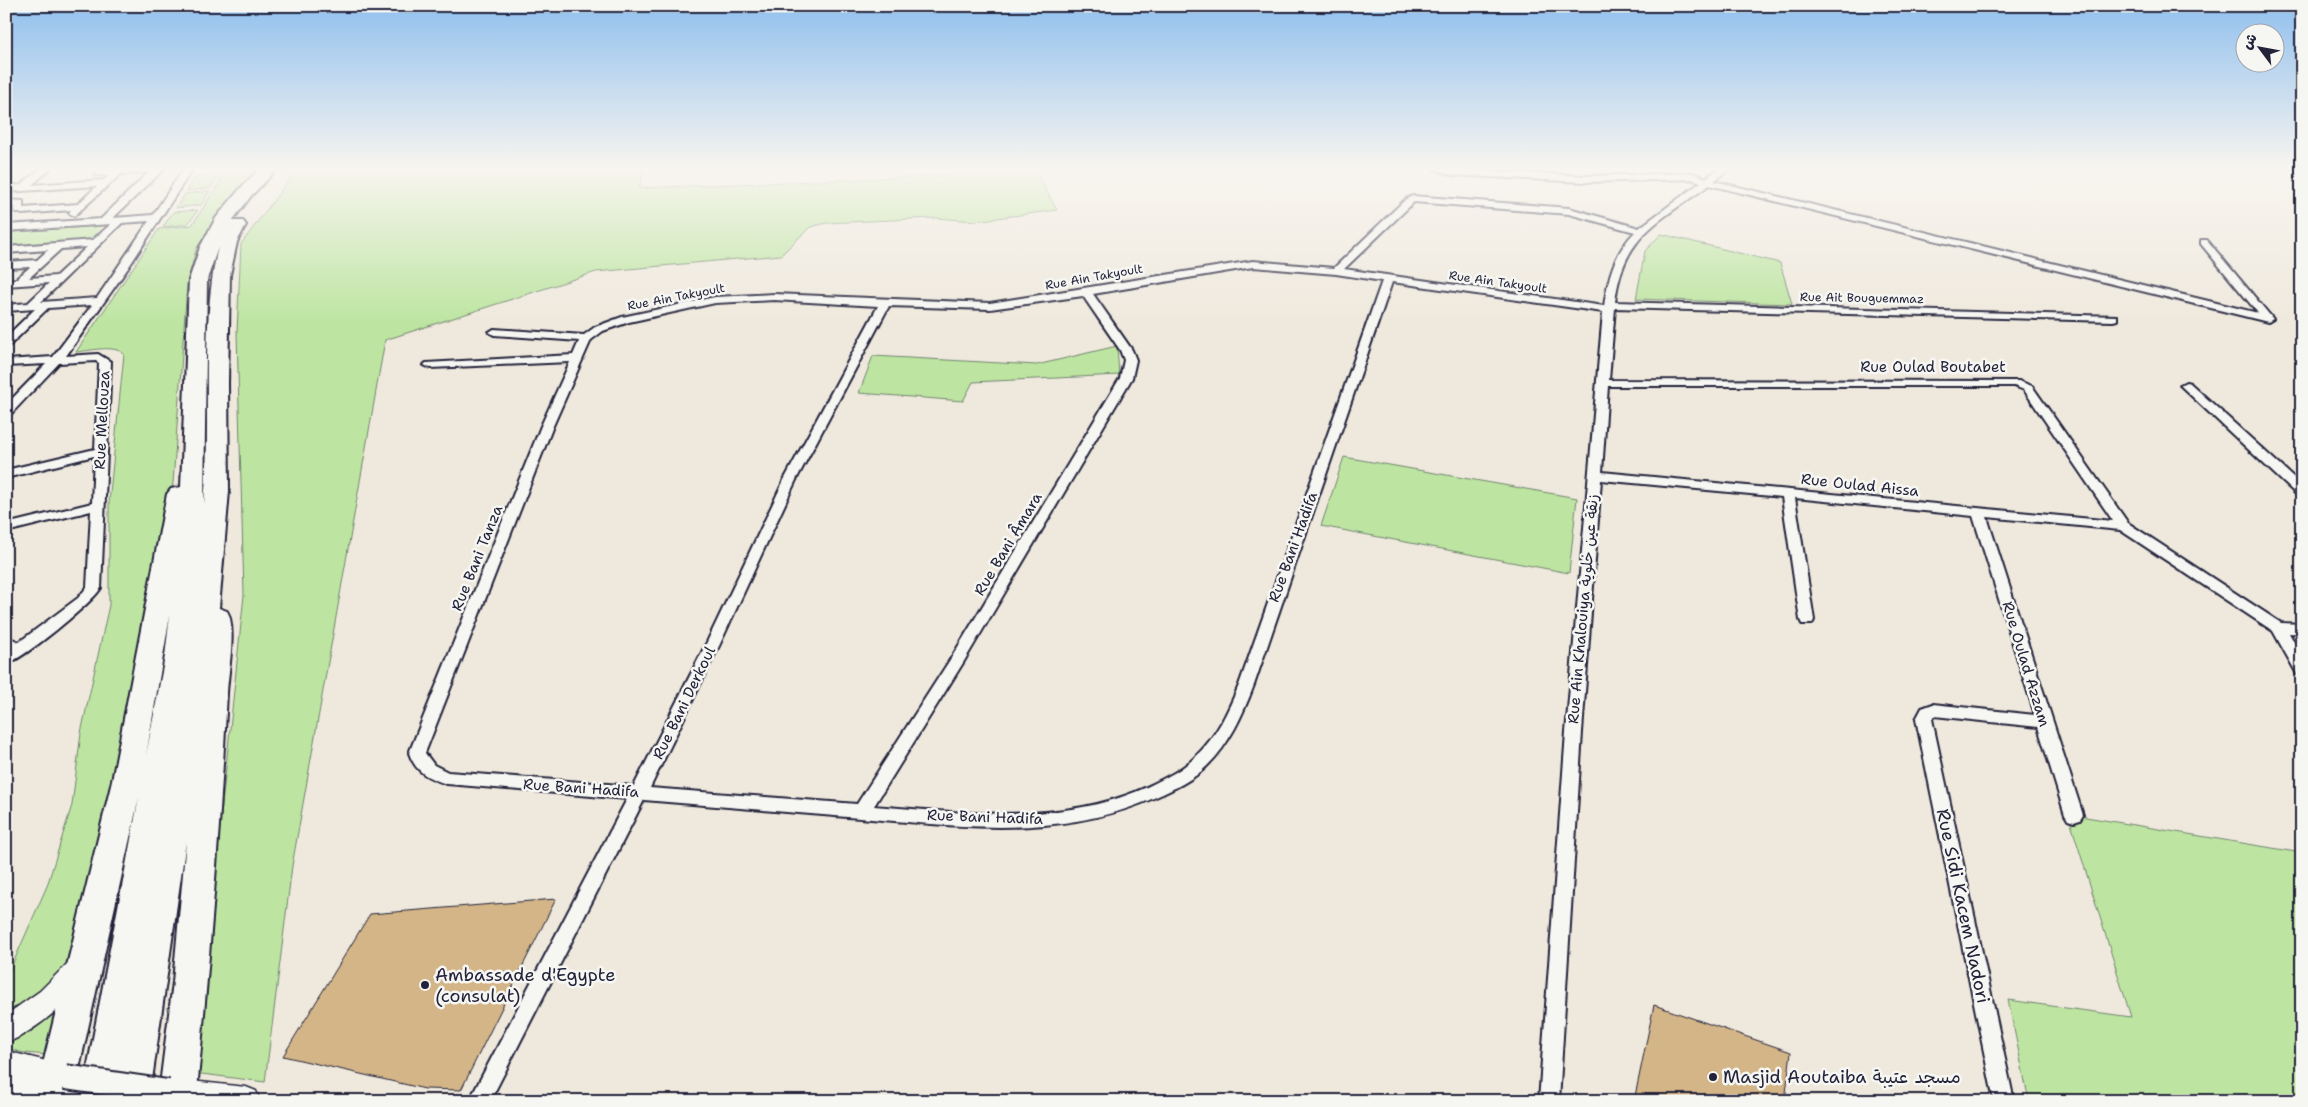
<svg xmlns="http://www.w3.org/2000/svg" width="2308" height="1107" font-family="'Shantell Sans','Playpen Sans Arabic',sans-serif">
<rect width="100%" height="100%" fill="#efe9dd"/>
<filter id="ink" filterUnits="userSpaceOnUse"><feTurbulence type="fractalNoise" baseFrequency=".02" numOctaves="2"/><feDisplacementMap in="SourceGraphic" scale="10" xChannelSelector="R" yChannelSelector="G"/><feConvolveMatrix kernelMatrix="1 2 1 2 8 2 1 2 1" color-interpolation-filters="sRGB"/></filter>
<g filter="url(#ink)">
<!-- green -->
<g fill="#bde5a1" stroke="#70846e">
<path d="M229,168H259L243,183L223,207L196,249L187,284L173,483L155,590L130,694L75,947L62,977L6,1016V979L47,886L72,805L81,733L109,605V503L124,354C114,344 89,351 76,352L159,229L192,225Z"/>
<polygon points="298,168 645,168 639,188 1036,172 1057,210 975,221 935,218 827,223 810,227 781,255 596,272 385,340 292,866 265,1082 194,1073 244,595 237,332 241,244"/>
<polygon points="219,175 211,188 187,191 196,177"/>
<polygon points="210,191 201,205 176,208 185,194"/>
<polygon points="198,210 188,224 163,227 173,212"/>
<polygon points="103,226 89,240 6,247 6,239 14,232"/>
<polygon points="1661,234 1780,263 1792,304 1636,299 1645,251"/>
<polygon points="1117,346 1119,375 973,382 963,401 859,393 873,356 1037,365"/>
<polygon points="1344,457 1577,498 1569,573 1321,526"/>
<polygon points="2068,814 2302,853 2302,1101 2029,1101 2008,1000 2131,1017"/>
<polygon points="65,997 49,1055 24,1053 6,1048 6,1043"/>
</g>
<!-- building -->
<g fill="#d3b587" stroke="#22223b">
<polygon points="556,899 461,1090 425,1089 283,1056 370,914"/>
<polygon points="1654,1005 1791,1052 1785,1101 1634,1101"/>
</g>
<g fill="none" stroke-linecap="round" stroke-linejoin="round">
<defs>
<g id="street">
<path d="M41,168H51L32,185L104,180L110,175H96L95,173L99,170L165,168L113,218L153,215L184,168H193L128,268L66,356L98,354L111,362L101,588C92,603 22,660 6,664V651L9,649L6,648V636L19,642L78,598L87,587L91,511L6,532V524L92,503L94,456L6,478V470L95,449L99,363L96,361L59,363L10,415L6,416V405L46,364L6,366V360L53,357L92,305L48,308L10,345L6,346V337L35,309L6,311V305L28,303L49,283L6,286V280L16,279L30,267L6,268V262L37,260L48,250L6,253V247L93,240L111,224L6,231V225L101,219L149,172L121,174L74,216L69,213L71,210L22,214L14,211V206H6V200L23,201V208L78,204L97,186L6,192V186L21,185ZM149,221L97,298L41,302L122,223ZM87,247L56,276L29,278L61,249Z"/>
<path d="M1431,168L1585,176L1693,173L1706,178L1720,168H1730L1714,181L2258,313L2201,244V240H2207L2273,319L2268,322L1709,185C1659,222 1623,234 1615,302L2117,316V320L2113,321L1615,308L1609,380L2019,381L2032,386L2128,523L2281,623L2302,624V634L2289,633L2302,656V675L2297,674L2273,631L2120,530L1987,517L2083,815L2080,820L2074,822L2068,820L2065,815L2038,727L1934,716L1932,719L2014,1101H1994L1916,719L1922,708L1933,704L2035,715L1973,516L1795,498L1814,620L1812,624H1802L1800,620L1782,497L1601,480L1582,732L1559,1101H1539L1566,732L1603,312L1392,282L1254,685C1243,714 1230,744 1207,766C1193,780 1174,789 1156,797C1058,842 951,825 847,817C779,811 711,806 644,800L490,1101H469L627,799L447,784C428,778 416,773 409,753L541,426L570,362L430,368L424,365L426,363L573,355L579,341L494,335L489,332L494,329L584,335L595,327L622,317L715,297L774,294L990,303L1253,261L1334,268L1406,199L1413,196L1569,208L1639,228L1701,182L1692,179L1585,182L1452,175ZM1414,202L1569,214L1635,232C1614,253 1608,278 1604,306L1344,269ZM1253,267L1336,274L1382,281L1239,685C1228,711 1217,736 1196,756C1185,768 1169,776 1155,783C1068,827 967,813 874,806L963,663L1132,378L1136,360L1132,350L1093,294ZM1083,296L1120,350L1124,360L1120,378L953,655L857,804L650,788L720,644L796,480L889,306L990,309ZM774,300L878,306L784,480L706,644L634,786L448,772L434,765L425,753L553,426L591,340L603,331L629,322L715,303ZM1608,386H2014L2024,390L2113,521L1602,472Z"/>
<polygon points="2186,382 2190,383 2302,485 2302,496 2297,495 2182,387 2180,385"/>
</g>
<g id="secondary">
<path d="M78,958L87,962L91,970C79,996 33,1033 6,1043V1015L40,991L69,962Z"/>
<polygon points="6,1051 75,1068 79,1077 75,1086 90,1091 94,1101 23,1101 6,1096"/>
<polygon points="173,1079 246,1087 256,1091 260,1101 162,1101 159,1093 163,1083"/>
</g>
<path id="highway" d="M260,168H278L251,196L232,221H243L246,225L237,242L230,275L228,383L229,491L219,608L227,611C237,626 228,672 227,693C220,829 209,965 196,1101H158L173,982L186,841L149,1101H81L139,797L72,1101H34L112,781L167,494L171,489L181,487L189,280L200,247L216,218L240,189ZM218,247C199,331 212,419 204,504L207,280ZM170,615L165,656L146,756Z"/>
</defs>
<!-- street casing -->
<use href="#street" stroke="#22223b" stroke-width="4"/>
<!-- secondary casing -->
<use href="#secondary" stroke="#22223b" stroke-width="3"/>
<!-- highway casing -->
<use href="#highway" stroke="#22223b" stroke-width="4"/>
<!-- street -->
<use href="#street" fill="#f6f6f2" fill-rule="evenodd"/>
<!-- secondary -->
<use href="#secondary" fill="#f6f6f2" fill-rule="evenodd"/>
<!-- highway -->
<use href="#highway" fill="#f6f6f2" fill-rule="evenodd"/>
<defs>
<polyline id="secondary-bridge" points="65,1077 168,1092"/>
</defs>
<!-- secondary-bridge casing -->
<use href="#secondary-bridge" stroke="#22223b" stroke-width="28" stroke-linecap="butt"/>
<!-- secondary-bridge -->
<use href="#secondary-bridge" stroke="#f6f6f2" stroke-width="24"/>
</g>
</g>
<!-- sky -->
<linearGradient id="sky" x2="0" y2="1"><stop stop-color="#90c0ee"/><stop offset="0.52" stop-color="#f8f5f0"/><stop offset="1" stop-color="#f8f5f0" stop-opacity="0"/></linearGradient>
<rect width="2308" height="323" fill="url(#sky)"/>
<!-- markers -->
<g fill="#22223b" stroke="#f6f6f2" stroke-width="2">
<circle cx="425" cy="985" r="5"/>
<circle cx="1713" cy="1077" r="5"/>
</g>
<g text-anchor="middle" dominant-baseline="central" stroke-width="5" stroke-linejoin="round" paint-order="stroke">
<!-- far-street labels -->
<g font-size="12" fill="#22223b" stroke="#f6f6f2">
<text transform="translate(1094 277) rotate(-10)">Rue Ain Takyoult</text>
<text transform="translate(1498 282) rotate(8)">Rue Ain Takyoult</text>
<text transform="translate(676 297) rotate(-11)">Rue Ain Takyoult</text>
<text transform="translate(1862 298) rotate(1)">Rue Ait Bouguemmaz</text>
</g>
<!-- street labels -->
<g font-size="15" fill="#22223b" stroke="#f6f6f2">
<text x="1933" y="367">Rue Oulad Boutabet</text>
<text transform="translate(102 420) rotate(-87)">Rue Mellouza</text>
<text transform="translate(1860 485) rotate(6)">Rue Oulad Aissa</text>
<text transform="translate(1008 544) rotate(-59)">Rue Bani Âmara</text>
<text transform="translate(1293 547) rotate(-70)">Rue Bani Hadifa</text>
<text transform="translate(477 558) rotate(-68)">Rue Bani Tanza</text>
<text transform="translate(1583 609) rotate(-85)">Rue Ain Khalouiya زنقة عين خلوية</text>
<text transform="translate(2026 664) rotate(73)">Rue Oulad Azzam</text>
<text transform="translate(684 703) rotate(-64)">Rue Bani Derkoul</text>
<text transform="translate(581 788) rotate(4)">Rue Bani Hadifa</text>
<text transform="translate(985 817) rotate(2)">Rue Bani Hadifa</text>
</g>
<!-- near-street labels -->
<g font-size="18" fill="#22223b" stroke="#f6f6f2">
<text transform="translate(1963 906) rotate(78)">Rue Sidi Kacem Nadori</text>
</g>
<!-- near-poi labels -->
<g font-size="18" fill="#22223b" stroke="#f6f6f2" text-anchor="start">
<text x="435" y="975">Ambassade d'Egypte<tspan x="435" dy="21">(consulat)</tspan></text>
<text x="1723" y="1077">Masjid Aoutaiba مسجد عتيبة</text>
</g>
</g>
<!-- margin -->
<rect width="2308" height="1107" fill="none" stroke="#f6f6f2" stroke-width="25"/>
<rect x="12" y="12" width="2283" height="1082" fill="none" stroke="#22223b" stroke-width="2" filter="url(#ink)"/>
<!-- north arrow -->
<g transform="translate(2260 48) rotate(302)"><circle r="24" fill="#f6f6f2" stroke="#a1a1a9"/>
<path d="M0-4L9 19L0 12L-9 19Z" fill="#22223b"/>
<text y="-8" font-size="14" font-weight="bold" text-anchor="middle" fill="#22223b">ش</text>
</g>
</svg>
